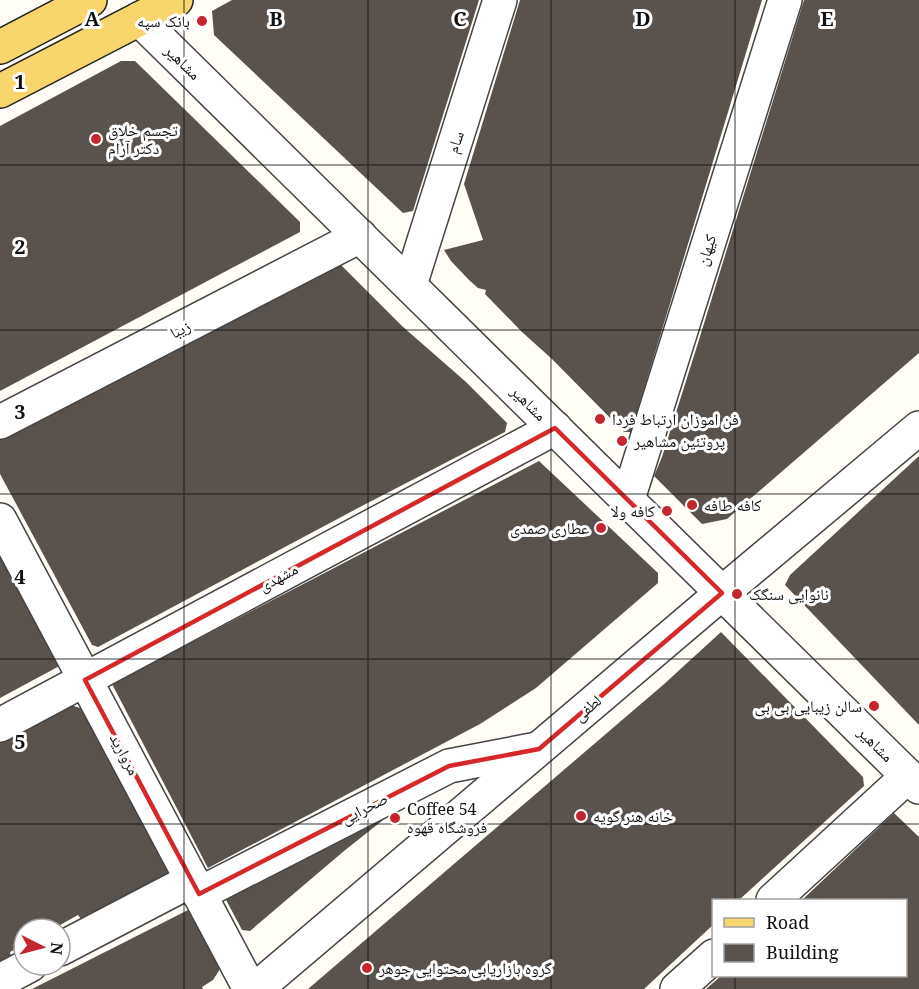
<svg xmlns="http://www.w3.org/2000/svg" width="919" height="989" font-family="'Noto Serif','Noto Naskh Arabic',serif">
<rect width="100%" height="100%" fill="#fffdf5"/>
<!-- building -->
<g fill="#5a524d">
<polygon points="232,0 479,0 413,211 403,213 214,35 212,11"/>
<polygon points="520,0 762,0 631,432 624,432 552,359 522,332 485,294 486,290 478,288 469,280 451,261 444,250 483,240 464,184"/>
<polygon points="804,0 919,0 919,353 727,519 702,524 654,476 662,457 698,343"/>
<polygon points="121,61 135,61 300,222 300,232 0,391 0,126"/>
<polygon points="333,257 402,326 466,382 507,423 505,432 358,508 98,647 92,645 0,474 0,436"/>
<polygon points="919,456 919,725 785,585 790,575"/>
<polygon points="539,461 658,573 658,583 536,688 480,724 208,868 112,684"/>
<polygon points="0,550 65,663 0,698"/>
<polygon points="721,632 863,777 864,786 739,900 714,900 714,924 644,989 308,989 663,685"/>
<polygon points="71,705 83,709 176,869 81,919 78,915 53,929 24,929 24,945 10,952 11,956 0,962 0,742"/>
<polygon points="397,809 344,851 250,931 242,930 224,896"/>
<polygon points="894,813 919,837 919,989 706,989 721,976 906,976 906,900 802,900"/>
<polygon points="188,910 220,969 213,980 202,987 203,989 32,989"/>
</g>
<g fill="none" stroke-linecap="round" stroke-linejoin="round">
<defs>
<g id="minor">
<polyline points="139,19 919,787"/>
<polyline points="410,285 500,0"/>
<polyline points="0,422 360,236"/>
<polyline points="628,499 785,0"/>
<polyline points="0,520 250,989"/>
<polyline points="0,725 555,428"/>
<polyline points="199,894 449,766 537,749"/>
<polyline points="773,900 908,776"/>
<polyline points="60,949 192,880"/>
<polyline points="0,981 30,965"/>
<polyline points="256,989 722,593 919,428"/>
<polyline points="677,989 714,956"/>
</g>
<g id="major">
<polyline points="0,47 90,0"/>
<polyline points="0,91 176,0"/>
</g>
</defs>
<!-- minor casing -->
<use href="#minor" stroke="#444" stroke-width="36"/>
<!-- major casing -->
<use href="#major" stroke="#222" stroke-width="36"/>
<!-- minor -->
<use href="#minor" stroke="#fff" stroke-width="33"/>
<!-- major -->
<use href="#major" stroke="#f9d66b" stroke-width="33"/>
</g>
<!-- marked area -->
<path fill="none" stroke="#d62828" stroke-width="4.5" stroke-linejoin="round" d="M555,428L722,593L539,749L449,766L199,894L85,680Z"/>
<!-- grid -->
<path fill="none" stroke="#111" stroke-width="1.5" stroke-opacity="0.55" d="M184,0V989M368,0V989M551,0V989M735,0V900M0,165H919M0,330H919M0,494H919M0,659H919M0,824H919M735,976V989"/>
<!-- markers -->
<g fill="#c4262e" stroke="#fff" stroke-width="2">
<circle cx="202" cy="21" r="6"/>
<circle cx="96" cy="139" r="6"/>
<circle cx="600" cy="419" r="6"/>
<circle cx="622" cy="441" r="6"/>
<circle cx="692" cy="505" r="6"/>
<circle cx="667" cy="511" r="6"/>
<circle cx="601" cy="528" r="6"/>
<circle cx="737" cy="594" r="6"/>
<circle cx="874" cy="706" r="6"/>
<circle cx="581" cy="816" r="6"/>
<circle cx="395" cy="818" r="6"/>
<circle cx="367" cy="968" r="6"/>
</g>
<g text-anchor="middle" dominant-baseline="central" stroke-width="6" stroke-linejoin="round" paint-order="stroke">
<!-- poi labels -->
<g font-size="16" fill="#111" stroke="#fff" text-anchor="start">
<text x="190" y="21" text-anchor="end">بانک سپه</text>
<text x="108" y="130">تجسم خلاق<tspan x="108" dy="18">دکتر آرام</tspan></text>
<text x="612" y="419">فن اموزان ارتباط فردا</text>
<text x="634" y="441">پروتئین مشاهیر</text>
<text x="704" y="505">کافه طافه</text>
<text x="655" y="511" text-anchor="end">کافه ولا</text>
<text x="589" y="528" text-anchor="end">عطاری صمدی</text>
<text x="749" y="594">نانوایی سنگک</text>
<text x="862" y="706" text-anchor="end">سالن زیبایی بی بی</text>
<text x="407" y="809">Coffee 54<tspan x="407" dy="18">فروشگاه قهوه</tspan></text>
<text x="593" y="816">خانه هنر گویه</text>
<text x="379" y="968">گروه بازاریابی محتوایی جوهر</text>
</g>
<!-- street labels -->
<g font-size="16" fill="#111" stroke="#fff">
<text transform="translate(183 62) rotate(44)">مشاهیر</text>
<text transform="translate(455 142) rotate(-72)">سام</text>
<text transform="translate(706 250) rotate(-72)">کیهان</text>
<text transform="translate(180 329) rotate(-27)">زیبا</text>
<text transform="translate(529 403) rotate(45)">مشاهیر</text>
<text transform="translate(278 577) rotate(-28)">مشهدی</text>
<text transform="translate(587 708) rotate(-41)">لطفی</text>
<text transform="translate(876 744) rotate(45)">مشاهیر</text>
<text transform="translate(125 754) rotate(62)">مروارید</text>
<text transform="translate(364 808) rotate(-27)">صحرایی</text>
</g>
</g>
<g font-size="20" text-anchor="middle" font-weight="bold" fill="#111" stroke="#fff" stroke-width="6" stroke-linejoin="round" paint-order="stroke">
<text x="92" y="26">A</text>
<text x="276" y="26">B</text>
<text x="460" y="26">C</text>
<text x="643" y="26">D</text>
<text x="827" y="26">E</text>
<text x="20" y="89">1</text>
<text x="20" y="254">2</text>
<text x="20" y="419">3</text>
<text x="20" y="584">4</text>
<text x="20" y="749">5</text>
</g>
<!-- legend -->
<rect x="712" y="899" width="195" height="78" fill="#ffffff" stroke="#a0a0a0" stroke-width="1.5"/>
<rect x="724" y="918" width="30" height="9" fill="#f9d66b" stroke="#a0a0a0" stroke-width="1.5"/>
<text x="766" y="929" font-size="18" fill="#111111">Road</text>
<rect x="724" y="944" width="30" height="18" fill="#5a524d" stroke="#a0a0a0" stroke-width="1.5"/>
<text x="766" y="959" font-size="18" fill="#111111">Building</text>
<!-- north arrow -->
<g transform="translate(42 947) rotate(96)"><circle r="28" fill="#ffffff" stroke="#a0a0a0" stroke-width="1.5"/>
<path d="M0-4.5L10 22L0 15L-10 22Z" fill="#c4262e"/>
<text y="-9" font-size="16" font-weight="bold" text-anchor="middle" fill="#111111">N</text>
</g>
</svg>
